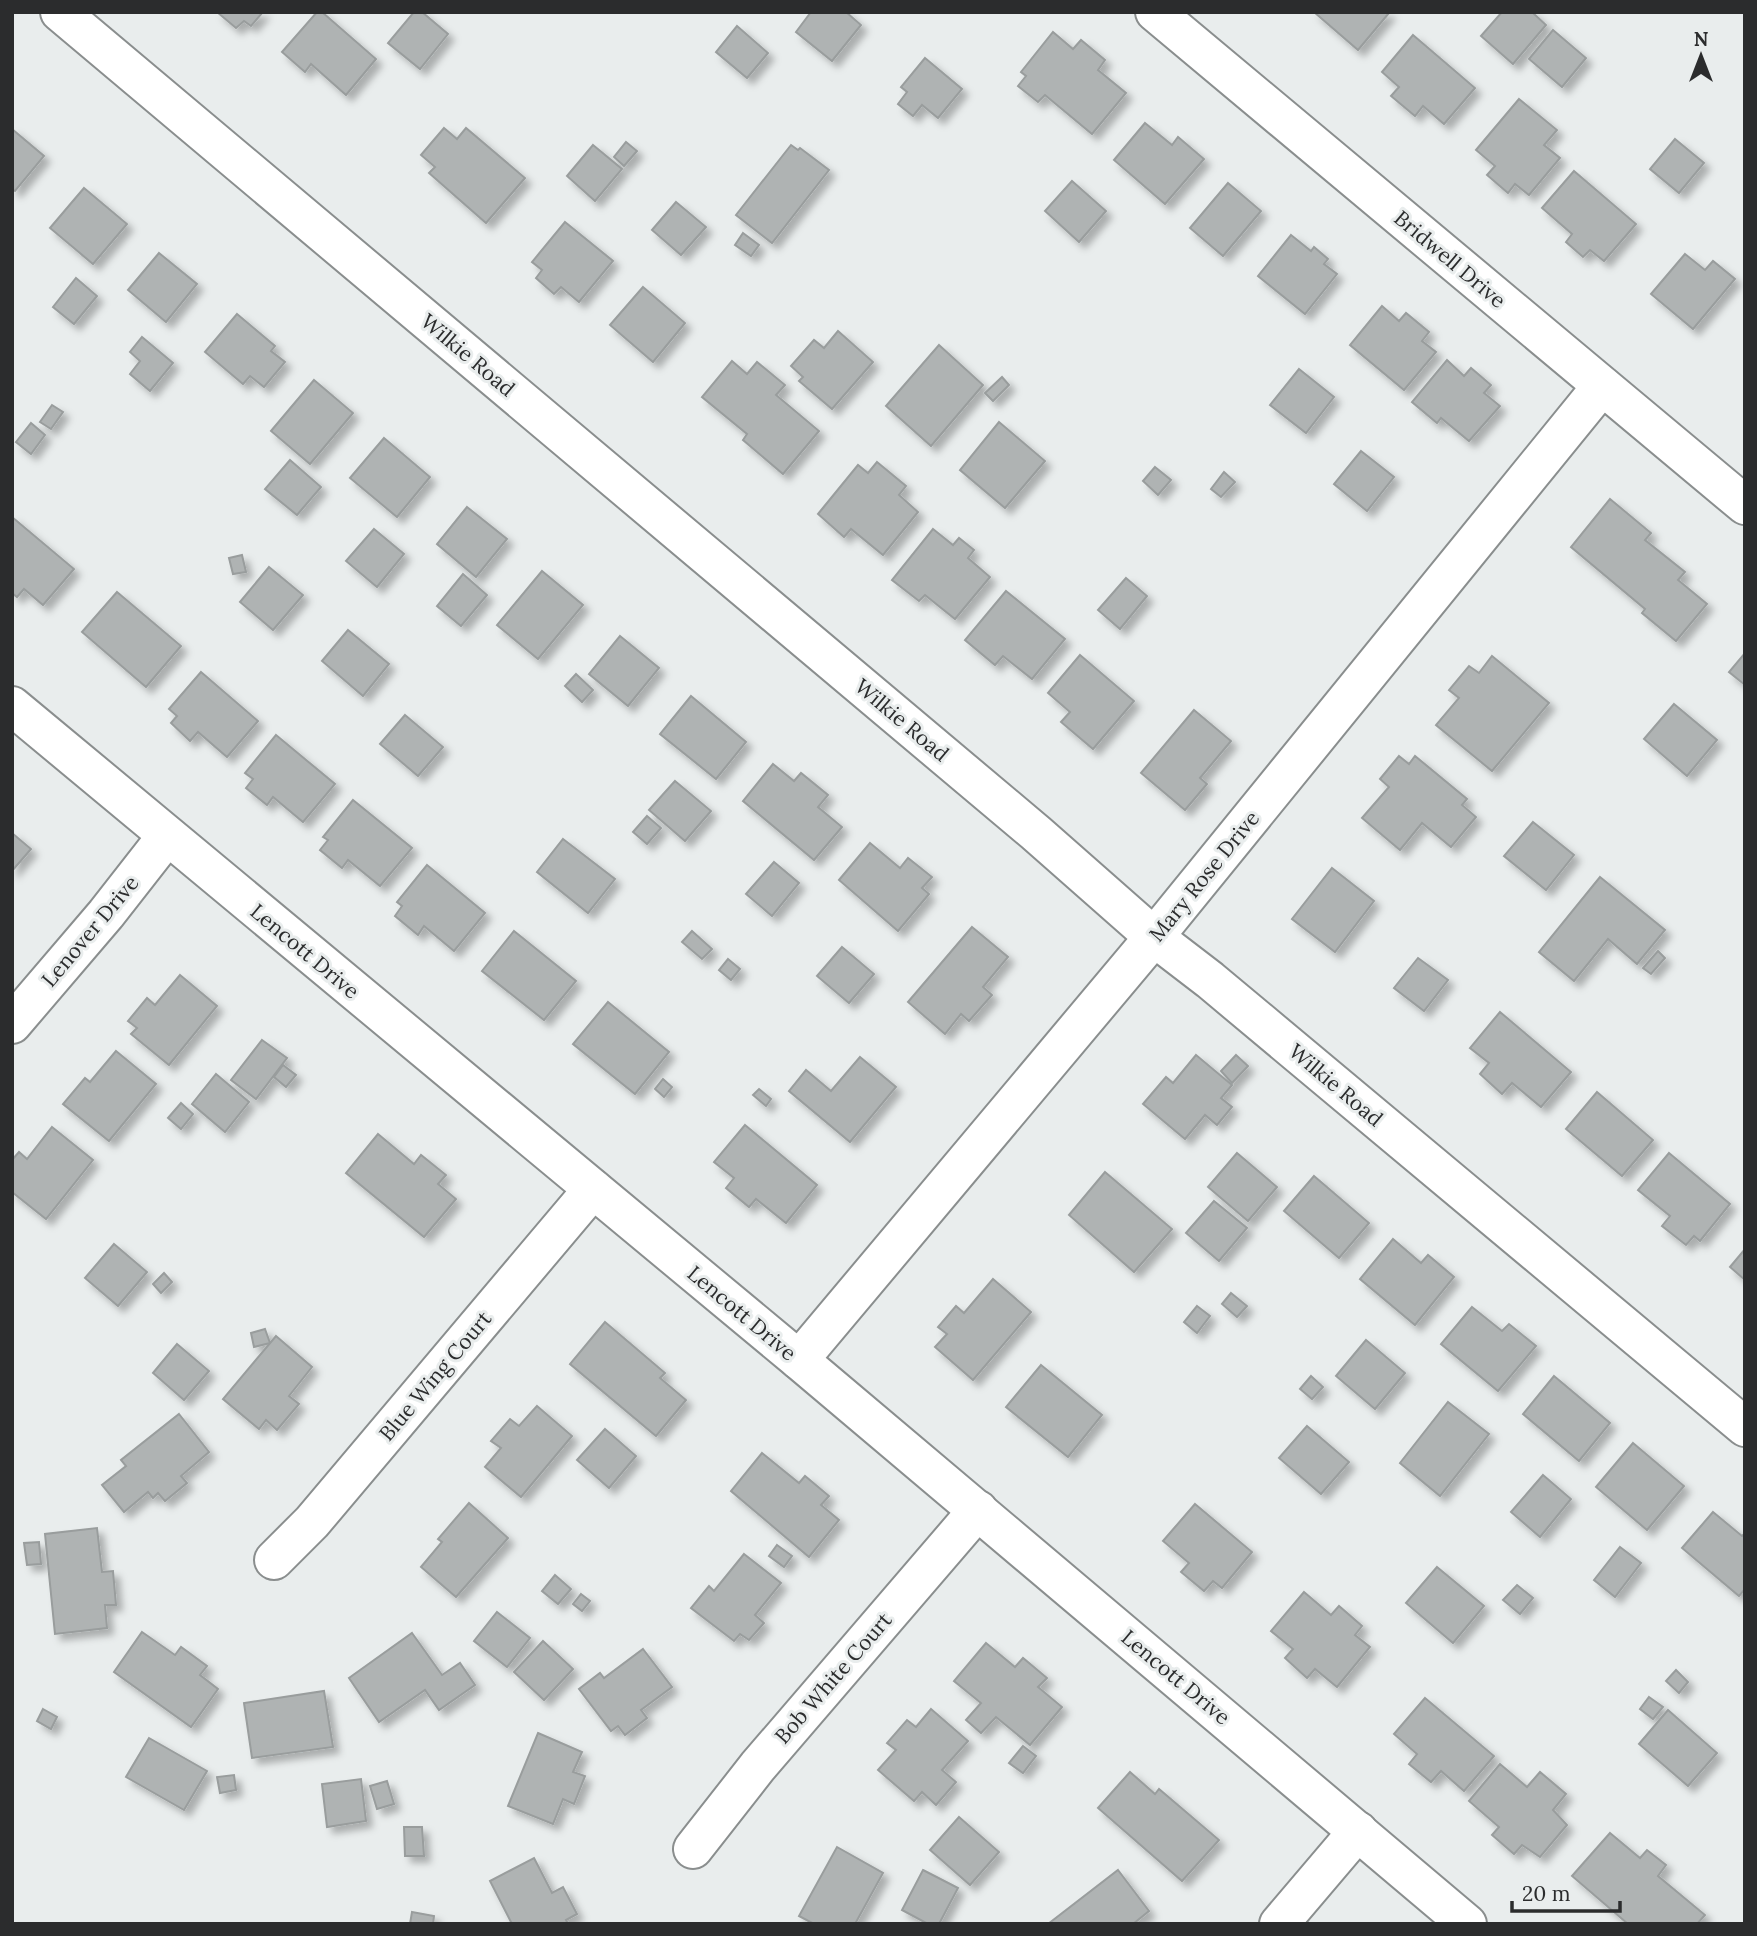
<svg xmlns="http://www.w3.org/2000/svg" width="1757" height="1936" font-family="Lora,serif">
<defs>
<filter id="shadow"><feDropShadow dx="6" dy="6" stdDeviation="3.5" flood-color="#0004"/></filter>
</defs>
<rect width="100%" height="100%" fill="#e9eded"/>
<!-- building -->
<g fill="#afb3b3" stroke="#999d9d" stroke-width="2" filter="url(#shadow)">
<polygon points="217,12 263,12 251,26 244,21 236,28"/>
<polygon points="317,12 322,12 376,59 346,95 311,64 305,72 282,52"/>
<polygon points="414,12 422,12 448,34 420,69 388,43"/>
<polygon points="811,12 846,12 861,25 832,61 796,32"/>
<polygon points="1314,12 1388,12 1389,13 1358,50"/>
<polygon points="1502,12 1532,12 1546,25 1513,64 1481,36"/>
<polygon points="737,26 768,53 747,78 716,52"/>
<polygon points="1553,30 1586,58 1562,87 1529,59"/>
<polygon points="1053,32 1073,49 1081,40 1105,60 1098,70 1126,93 1092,134 1045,95 1038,102 1018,86 1026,76 1021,72"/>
<polygon points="1413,35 1475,88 1444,124 1423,106 1415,116 1391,96 1399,87 1382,72"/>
<polygon points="925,58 962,89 938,118 922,105 913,116 898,104 907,92 901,87"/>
<polygon points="1519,99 1557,130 1544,145 1560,158 1529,195 1515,184 1508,193 1487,175 1495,166 1476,150"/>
<polygon points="1145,123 1172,145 1178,137 1204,159 1165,204 1114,160"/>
<polygon points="444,128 457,139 466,128 525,178 486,223 429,173 435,167 421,155"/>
<polygon points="12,129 44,156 15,191 12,189"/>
<polygon points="1675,139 1704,163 1679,193 1650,169"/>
<polygon points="626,142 637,151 624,166 614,157"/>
<polygon points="593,145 622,169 595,201 567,176"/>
<polygon points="791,145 798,150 800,148 829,170 772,243 736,215"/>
<polygon points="1574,171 1636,224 1604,261 1590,250 1583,257 1566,242 1572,234 1542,208"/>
<polygon points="1072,181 1106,211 1079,242 1045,211"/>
<polygon points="1228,183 1261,211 1223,256 1190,228"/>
<polygon points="84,188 127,224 93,264 50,228"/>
<polygon points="676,202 706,227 681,255 652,230"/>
<polygon points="565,222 613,261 579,302 561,287 554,294 536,278 542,270 532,262"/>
<polygon points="743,233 759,245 751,256 735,245"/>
<polygon points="1291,235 1311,251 1314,247 1328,259 1324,264 1337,274 1305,314 1258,276"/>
<polygon points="159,253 197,284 166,322 128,290"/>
<polygon points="1685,254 1705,270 1713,261 1735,279 1693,329 1651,294"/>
<polygon points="76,278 97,296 74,324 53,307"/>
<polygon points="643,287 685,323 653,362 610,325"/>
<polygon points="1382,306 1399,321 1406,313 1429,332 1422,341 1436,352 1404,390 1350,345"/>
<polygon points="237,314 275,346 271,351 285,362 264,387 250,376 243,384 205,352"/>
<polygon points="838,331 873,362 832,409 799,381 803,377 791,366 814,340 824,348"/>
<polygon points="142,337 173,363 150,391 130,374 140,361 130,352"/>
<polygon points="939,345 983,385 931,446 886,406"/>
<polygon points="1447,360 1464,376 1471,368 1491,385 1484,393 1500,406 1469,441 1441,418 1437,423 1412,402"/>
<polygon points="732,361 747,374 757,362 785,385 776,395 819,431 783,474 743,440 747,434 702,397"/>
<polygon points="1299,369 1334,397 1306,433 1270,405"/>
<polygon points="1002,377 1009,385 993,401 985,393"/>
<polygon points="314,380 353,413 310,464 271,431"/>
<polygon points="52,405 63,412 51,429 40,422"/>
<polygon points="999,422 1045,461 1005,508 960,470"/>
<polygon points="31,423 45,435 31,454 16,442"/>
<polygon points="384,438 430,477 397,517 350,478"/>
<polygon points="1361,451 1394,477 1367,511 1334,484"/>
<polygon points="290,460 321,487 297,515 265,489"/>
<polygon points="877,462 906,486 899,495 918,512 883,555 851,529 844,537 818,514 858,465 868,473"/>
<polygon points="1155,467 1171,480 1158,495 1143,481"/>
<polygon points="1224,472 1235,482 1221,497 1211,489"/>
<polygon points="1610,499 1651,533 1645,540 1685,572 1678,580 1707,604 1676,641 1642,613 1645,609 1571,547"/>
<polygon points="467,507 507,539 476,577 437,544"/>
<polygon points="12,517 74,569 43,605 24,589 17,597 12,593"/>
<polygon points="374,529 404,554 377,587 346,561"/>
<polygon points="933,529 953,545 959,538 974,550 968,558 990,577 955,619 925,595 919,601 892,580"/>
<polygon points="242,555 246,572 233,574 229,558"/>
<polygon points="269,567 303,595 273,630 240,602"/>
<polygon points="542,571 583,605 538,659 497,625"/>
<polygon points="463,574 487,595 461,626 437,606"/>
<polygon points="1126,578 1147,596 1120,629 1098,610"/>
<polygon points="1006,591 1065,639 1032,679 1003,656 995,665 965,640"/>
<polygon points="117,592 181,646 146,687 82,632"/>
<polygon points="348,630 389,664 363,696 322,661"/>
<polygon points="620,636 659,668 628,706 589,674"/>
<polygon points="1745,653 1745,685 1729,672"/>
<polygon points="1080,655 1134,701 1093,749 1061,722 1070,712 1048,693"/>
<polygon points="1492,656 1549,703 1492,771 1436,725 1459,698 1449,690 1469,666 1479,673"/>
<polygon points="201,672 258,721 227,757 198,732 190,741 171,723 177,716 169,709"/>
<polygon points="576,674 593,690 582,702 565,686"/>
<polygon points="691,696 746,742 716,779 660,734"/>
<polygon points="1674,704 1717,740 1687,776 1644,739"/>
<polygon points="1194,710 1231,741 1200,778 1207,784 1185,810 1141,773"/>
<polygon points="405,715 443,747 418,776 380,744"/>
<polygon points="276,735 335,784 303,822 273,797 267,805 246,788 253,779 245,773"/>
<polygon points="1399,756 1409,764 1415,756 1467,799 1462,805 1476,817 1451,847 1422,823 1400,850 1362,818 1389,787 1380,779"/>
<polygon points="773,764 794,781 801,773 828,795 818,807 842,827 814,860 743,801"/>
<polygon points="675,781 711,811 685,841 649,810"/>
<polygon points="353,800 412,848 380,886 348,860 342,868 320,850 328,840 323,837"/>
<polygon points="647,816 661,828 647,844 633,832"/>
<polygon points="1533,822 1574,855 1546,890 1504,856"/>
<polygon points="12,833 31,849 12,871"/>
<polygon points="563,839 615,879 588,913 537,872"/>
<polygon points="870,843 900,868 908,858 932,877 922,888 929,894 898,931 839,880"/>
<polygon points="774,862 799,883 772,916 746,894"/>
<polygon points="427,865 485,913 454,951 424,926 418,935 395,916 402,906 397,902"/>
<polygon points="1332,868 1374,901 1335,952 1292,919"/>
<polygon points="1600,877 1665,930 1637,964 1608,939 1574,981 1539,952"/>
<polygon points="972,927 1008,957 983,987 992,995 969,1021 961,1014 945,1034 908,1002"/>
<polygon points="514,931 576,981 544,1020 482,971"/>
<polygon points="692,931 712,949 702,959 682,942"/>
<polygon points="842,947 874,974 849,1003 817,976"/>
<polygon points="1658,951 1665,958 1651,974 1643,968"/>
<polygon points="1418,958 1448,980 1424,1011 1394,988"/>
<polygon points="728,959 740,969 731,980 719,970"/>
<polygon points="180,975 217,1006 169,1065 131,1034 137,1028 128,1021 147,998 155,1005"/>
<polygon points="608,1002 669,1052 635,1094 573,1044"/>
<polygon points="1500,1012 1571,1072 1541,1107 1512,1083 1502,1094 1480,1074 1489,1063 1470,1048"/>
<polygon points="262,1040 287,1058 256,1099 231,1080"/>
<polygon points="116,1051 156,1084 109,1141 63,1104 85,1078 90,1082"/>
<polygon points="1196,1055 1232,1085 1221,1098 1232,1107 1217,1125 1205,1115 1185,1139 1143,1104 1166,1077 1173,1083"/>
<polygon points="1236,1055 1248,1066 1232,1083 1221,1071"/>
<polygon points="860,1057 896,1087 850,1142 789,1091 806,1070 831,1091"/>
<polygon points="283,1065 296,1075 286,1087 274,1077"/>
<polygon points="216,1074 249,1102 225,1132 192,1104"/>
<polygon points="663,1079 672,1087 664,1097 655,1089"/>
<polygon points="759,1089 771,1099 766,1106 753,1095"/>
<polygon points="1597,1092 1653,1140 1622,1176 1566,1129"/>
<polygon points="181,1103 193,1114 181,1129 168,1118"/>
<polygon points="745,1125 817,1185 786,1223 756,1199 749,1207 726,1188 734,1178 714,1162"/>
<polygon points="52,1127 93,1160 46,1219 12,1192 12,1160 19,1152 27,1159"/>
<polygon points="378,1134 414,1164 421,1155 446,1175 438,1184 456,1199 424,1237 346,1173"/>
<polygon points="1237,1153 1277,1187 1248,1221 1208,1187"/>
<polygon points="1669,1153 1730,1204 1700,1241 1694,1236 1686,1245 1662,1226 1670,1216 1638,1190"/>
<polygon points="1105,1172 1172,1229 1134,1272 1069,1215"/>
<polygon points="1314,1176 1369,1223 1339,1258 1284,1211"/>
<polygon points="1214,1201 1247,1228 1219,1261 1186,1233"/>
<polygon points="1393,1239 1421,1263 1428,1255 1454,1277 1415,1325 1360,1279"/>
<polygon points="114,1244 147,1272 118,1306 85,1278"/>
<polygon points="1745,1249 1745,1280 1730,1267"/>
<polygon points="164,1273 172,1282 161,1293 153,1284"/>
<polygon points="993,1279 1031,1312 973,1380 935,1347 947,1334 938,1327 956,1306 964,1313"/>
<polygon points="1231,1293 1247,1306 1237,1317 1222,1304"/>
<polygon points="1197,1306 1210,1316 1197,1333 1184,1322"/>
<polygon points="1472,1307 1502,1331 1509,1324 1536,1346 1498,1391 1441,1344"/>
<polygon points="605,1322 665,1373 660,1378 686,1400 656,1436 570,1364"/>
<polygon points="265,1329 270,1343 254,1347 251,1333"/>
<polygon points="276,1336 312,1367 289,1396 299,1404 277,1430 266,1420 259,1429 223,1399"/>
<polygon points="1366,1340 1405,1373 1375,1409 1336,1376"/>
<polygon points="177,1344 209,1371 184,1400 153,1373"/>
<polygon points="1041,1365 1102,1415 1068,1457 1006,1407"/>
<polygon points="1311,1376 1323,1387 1312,1399 1300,1389"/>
<polygon points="1554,1376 1610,1423 1579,1461 1523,1414"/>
<polygon points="1448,1402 1489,1434 1440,1496 1400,1463"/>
<polygon points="537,1406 572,1436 521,1497 485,1467 501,1448 491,1441 510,1419 519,1426"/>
<polygon points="179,1414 209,1452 181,1476 187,1483 165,1501 158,1493 153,1498 148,1492 124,1512 102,1485 126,1466 121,1460"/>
<polygon points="1307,1426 1349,1462 1321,1494 1279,1458"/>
<polygon points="605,1429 636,1456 609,1488 577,1460"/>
<polygon points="1633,1443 1684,1486 1647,1530 1596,1487"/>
<polygon points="762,1453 799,1483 805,1476 829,1496 821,1505 839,1520 809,1557 731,1491"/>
<polygon points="1543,1475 1571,1499 1540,1537 1511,1512"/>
<polygon points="469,1503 508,1538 456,1597 421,1567 442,1542 438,1539"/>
<polygon points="1195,1504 1252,1552 1222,1588 1213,1581 1204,1591 1181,1572 1189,1563 1163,1541"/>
<polygon points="1713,1512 1742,1536 1745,1533 1745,1589 1739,1596 1682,1548"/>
<polygon points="97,1528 102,1572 113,1571 116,1605 105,1605 107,1628 55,1634 45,1534"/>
<polygon points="39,1542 41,1564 27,1565 24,1543"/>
<polygon points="777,1545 792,1556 784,1567 769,1556"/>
<polygon points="1620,1547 1641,1563 1615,1597 1594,1580"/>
<polygon points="744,1554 781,1583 755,1615 764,1623 749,1640 740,1634 734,1641 691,1608 709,1586 714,1591"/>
<polygon points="1437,1567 1484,1606 1453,1643 1406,1603"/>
<polygon points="555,1575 571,1589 558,1604 542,1591"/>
<polygon points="1517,1585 1533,1598 1520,1614 1503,1600"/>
<polygon points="1304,1592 1331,1615 1339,1606 1362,1626 1355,1635 1370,1647 1337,1687 1315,1669 1307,1678 1285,1658 1293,1649 1271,1631"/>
<polygon points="581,1594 590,1601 582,1611 573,1604"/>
<polygon points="497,1612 530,1638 507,1667 474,1641"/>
<polygon points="142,1632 175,1655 181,1647 207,1666 200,1675 218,1689 191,1727 114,1672"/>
<polygon points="412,1633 442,1675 460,1663 475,1685 439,1710 425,1690 379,1722 349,1678"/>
<polygon points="543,1641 573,1669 544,1700 514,1672"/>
<polygon points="986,1643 1015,1667 1023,1658 1047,1678 1038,1687 1062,1707 1030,1745 996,1717 981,1733 966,1720 981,1703 954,1681"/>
<polygon points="643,1649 672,1687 641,1710 647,1718 625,1735 618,1726 611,1731 579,1689 600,1673 604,1678"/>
<polygon points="1676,1670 1688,1682 1679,1693 1666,1681"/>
<polygon points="324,1691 333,1747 252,1758 244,1703"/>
<polygon points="1649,1697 1663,1707 1653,1719 1640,1709"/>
<polygon points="1425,1698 1494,1756 1464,1791 1441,1771 1431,1782 1409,1764 1417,1754 1394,1734"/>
<polygon points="43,1709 57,1717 51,1729 37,1721"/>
<polygon points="931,1709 968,1741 942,1770 956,1782 936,1805 922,1792 914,1801 878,1770 896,1750 887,1743 907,1720 916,1727"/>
<polygon points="1668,1710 1717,1753 1688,1786 1639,1744"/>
<polygon points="538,1733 582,1752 573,1772 585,1776 574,1804 563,1799 553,1824 508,1806"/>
<polygon points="149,1738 207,1771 184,1810 126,1777"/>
<polygon points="1023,1746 1036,1756 1023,1773 1009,1763"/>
<polygon points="1500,1764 1527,1787 1540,1772 1566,1794 1553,1810 1567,1825 1540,1857 1522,1845 1514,1854 1492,1835 1499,1827 1469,1801"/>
<polygon points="1130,1772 1155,1794 1159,1789 1219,1840 1182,1881 1098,1808"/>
<polygon points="234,1775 236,1790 220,1793 217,1777"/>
<polygon points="361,1779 366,1821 327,1827 322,1784"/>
<polygon points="387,1781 394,1804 377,1809 370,1786"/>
<polygon points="959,1817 999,1852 970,1885 930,1850"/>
<polygon points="404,1827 422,1827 424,1856 405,1856"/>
<polygon points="1610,1833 1640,1858 1647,1850 1666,1865 1658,1876 1705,1915 1697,1924 1628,1924 1572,1876"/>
<polygon points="837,1847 883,1873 855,1924 814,1924 799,1916"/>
<polygon points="534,1858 552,1893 563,1887 577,1914 566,1920 568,1924 512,1924 490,1881"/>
<polygon points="923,1870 958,1888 939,1924 928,1924 902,1910"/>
<polygon points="1118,1870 1149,1911 1133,1924 1048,1924"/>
<polygon points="412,1912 434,1916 433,1924 410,1924"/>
</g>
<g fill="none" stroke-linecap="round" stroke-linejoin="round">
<defs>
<g id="minor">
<polyline points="60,12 1036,833 1154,937 1210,980 1745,1427"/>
<polyline points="1155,12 1745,505"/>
<polyline points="12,706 799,1360 1467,1924"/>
<polyline points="12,1024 106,914 167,836"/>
<polyline points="799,1360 1154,937 1602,386"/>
<polyline points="274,1560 312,1522 593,1189"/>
<polyline points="693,1849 758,1766 978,1510"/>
<polyline points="1279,1924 1358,1831"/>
</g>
</defs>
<!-- minor casing -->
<use href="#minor" stroke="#8a8e8e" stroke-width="42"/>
<!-- minor -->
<use href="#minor" stroke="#fff" stroke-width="38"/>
</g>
<g text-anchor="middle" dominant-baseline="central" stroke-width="6" stroke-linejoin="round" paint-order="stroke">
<!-- street labels -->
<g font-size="21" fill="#2b2c2d" stroke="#e9eded">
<text transform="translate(1450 259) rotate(40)">Bridwell Drive</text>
<text transform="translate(468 355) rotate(40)">Wilkie Road</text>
<text transform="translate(902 720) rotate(40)">Wilkie Road</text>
<text transform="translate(1204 876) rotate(-51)">Mary Rose Drive</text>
<text transform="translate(90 931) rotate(-50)">Lenover Drive</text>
<text transform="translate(305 951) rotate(40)">Lencott Drive</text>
<text transform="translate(1336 1085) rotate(40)">Wilkie Road</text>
<text transform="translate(742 1313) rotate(40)">Lencott Drive</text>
<text transform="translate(435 1376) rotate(-50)">Blue Wing Court</text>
<text transform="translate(1176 1677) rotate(40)">Lencott Drive</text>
<text transform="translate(833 1678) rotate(-49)">Bob White Court</text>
</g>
</g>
<!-- border -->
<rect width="1757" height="1936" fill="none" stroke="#2b2c2d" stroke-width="28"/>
<!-- north arrow -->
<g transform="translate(1701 56)" stroke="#e9eded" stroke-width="5" paint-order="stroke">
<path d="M0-5L12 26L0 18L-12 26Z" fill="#2b2c2d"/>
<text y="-10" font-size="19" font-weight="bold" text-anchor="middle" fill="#2b2c2d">N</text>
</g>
<!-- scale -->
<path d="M1512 1901v10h108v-10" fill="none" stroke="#2b2c2d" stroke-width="3.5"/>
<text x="1522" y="1901" font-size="21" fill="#2b2c2d" stroke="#e9eded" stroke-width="5" paint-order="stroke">20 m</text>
</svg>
